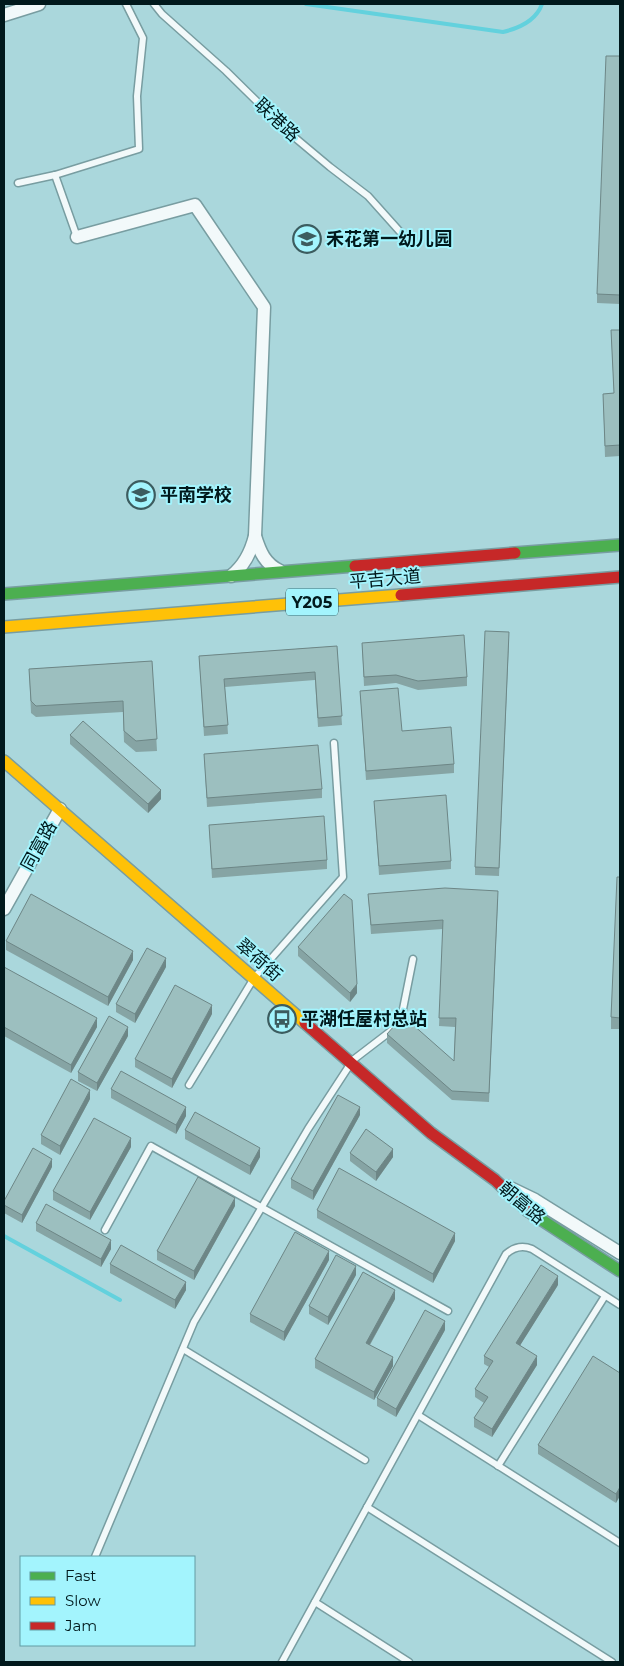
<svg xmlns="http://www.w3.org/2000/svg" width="624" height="1666" font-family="Montserrat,'Noto Sans SC',sans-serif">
<rect width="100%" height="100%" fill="#aad7dc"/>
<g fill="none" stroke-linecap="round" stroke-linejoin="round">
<!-- stream -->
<g stroke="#63d1dd" stroke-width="4">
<path d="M306,4L503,32C520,28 536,21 542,4"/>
<polyline points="4,1236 120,1300"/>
</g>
<defs>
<g id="lane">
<polyline points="154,4 162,14 226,71 287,131 330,167 368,196 402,234"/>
<polyline points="55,175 77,237"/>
<polyline points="18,183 55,175 139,149 137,96 143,38 126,4"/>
<polyline points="189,1085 254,978 343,877 334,743"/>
<polyline points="105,1230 151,1146 448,1311"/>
<polyline points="183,1349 365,1460"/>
<polyline points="418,1415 620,1543"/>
<polyline points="498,1466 605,1296"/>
<polyline points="367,1507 612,1662"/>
<polyline points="95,1557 194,1322 308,1129 353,1060 400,1024 413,959"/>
<polyline points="315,1602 409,1662"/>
<path d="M282,1662L506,1254C514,1247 522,1245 532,1249L620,1305"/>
</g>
<g id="street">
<polyline points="4,15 39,4"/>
<path d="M77,237L195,205L264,307L255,536C251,552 244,566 231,576"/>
<path d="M255,536C260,552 265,564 280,571"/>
<polyline points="4,909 60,809"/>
<polyline points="508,1187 535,1200 620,1253"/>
</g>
<g id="fast">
<polyline points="515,553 620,545"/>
<polyline points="4,594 355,566"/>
<polyline points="528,1211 620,1271"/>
</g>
<g id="slow">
<polyline points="4,627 401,595"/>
<polyline points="4,761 305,1023"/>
</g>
<g id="jam">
<polyline points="355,566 515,553"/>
<polyline points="401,595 620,577"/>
<polyline points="305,1023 431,1133 495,1180 528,1211"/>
</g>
</defs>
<!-- lane casing -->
<use href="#lane" stroke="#789da1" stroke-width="9"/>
<!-- street casing -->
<use href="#street" stroke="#789da1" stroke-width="15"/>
<!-- fast casing -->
<use href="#fast" stroke="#789da1" stroke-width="14"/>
<!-- slow casing -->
<use href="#slow" stroke="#789da1" stroke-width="14"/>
<!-- jam casing -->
<use href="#jam" stroke="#789da1" stroke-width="14"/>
<!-- lane -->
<use href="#lane" stroke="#f2f9fa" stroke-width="6"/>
<!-- street -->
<use href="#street" stroke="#f2f9fa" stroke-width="12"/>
<!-- fast -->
<use href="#fast" stroke="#4caf50" stroke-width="11"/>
<!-- slow -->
<use href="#slow" stroke="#ffc107" stroke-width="11"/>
<!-- jam -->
<use href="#jam" stroke="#c62828" stroke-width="11"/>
</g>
<!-- wall -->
<g fill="#86a4a4">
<polygon points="620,56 620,304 597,303 597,294"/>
<polygon points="611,330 620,330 620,456 605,457 603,394 614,393"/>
<polygon points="509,641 499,876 475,875 475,867"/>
<polygon points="362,643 467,677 467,686 418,690 396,683 364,686"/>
<polygon points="337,646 342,725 318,727 315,680 225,687 228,734 204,736 199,656"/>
<polygon points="152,661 157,751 136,752 124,742 123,712 36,717 31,713 29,669"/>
<polygon points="360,691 402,731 454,764 454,773 366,780"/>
<polygon points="70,735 161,799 148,813 70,744"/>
<polygon points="204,754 322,789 322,798 207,807"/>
<polygon points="374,801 451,861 451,869 379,875"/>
<polygon points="209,825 327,860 327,869 212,878"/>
<polygon points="620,877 620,1029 611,1029 611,1017"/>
<polygon points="368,894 498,899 489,1102 452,1100 387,1043 387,1034 454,1061 455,1027 439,1026 443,929 371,934"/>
<polygon points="6,941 133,960 108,1006 6,950"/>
<polygon points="298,947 357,993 350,1002 298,956"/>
<polygon points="4,967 97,1027 71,1073 4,1036"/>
<polygon points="166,967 135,1023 116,1012 116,1004"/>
<polygon points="212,1014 172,1088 135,1067 135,1059"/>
<polygon points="128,1036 97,1091 78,1081 78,1072"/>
<polygon points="111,1089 186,1116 176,1134 111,1098"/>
<polygon points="90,1099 60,1155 41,1144 41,1135"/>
<polygon points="360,1115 313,1200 291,1188 291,1179"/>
<polygon points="185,1130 260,1157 250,1175 185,1139"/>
<polygon points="131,1147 90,1220 53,1200 53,1191"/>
<polygon points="350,1153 393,1157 376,1181 350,1161"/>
<polygon points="52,1167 22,1223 4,1213 4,1201"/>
<polygon points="235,1206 194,1280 157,1260 157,1251"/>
<polygon points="317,1210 455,1241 433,1283 317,1218"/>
<polygon points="36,1223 111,1249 101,1267 36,1231"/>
<polygon points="329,1260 284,1341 250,1322 250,1314"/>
<polygon points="110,1264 186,1290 175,1309 110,1273"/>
<polygon points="356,1275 328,1325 309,1314 309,1306"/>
<polygon points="558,1285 520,1345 537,1365 492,1437 474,1427 474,1418 484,1403 475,1397 475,1389 489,1367 484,1364 484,1356"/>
<polygon points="395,1299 370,1345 393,1366 374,1400 315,1368 315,1359"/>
<polygon points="445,1330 396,1417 377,1406 377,1398"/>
<polygon points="620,1373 616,1503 538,1454 538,1445"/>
</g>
<!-- shaded-wall -->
<g fill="#6d8686">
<polygon points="161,790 161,799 148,813 148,804"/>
<polygon points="133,951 133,960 108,1006 108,997"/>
<polygon points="166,958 166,967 135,1023 135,1014"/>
<polygon points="357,984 357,993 350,1002 350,993"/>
<polygon points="212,1005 212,1014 172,1088 172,1079"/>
<polygon points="97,1018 97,1027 71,1073 71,1065"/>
<polygon points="128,1027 128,1036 97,1091 97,1083"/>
<polygon points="90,1090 90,1099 60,1155 60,1146"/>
<polygon points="186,1107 186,1116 176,1134 176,1125"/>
<polygon points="360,1107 360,1115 313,1200 313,1191"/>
<polygon points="131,1138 131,1147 90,1220 90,1212"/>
<polygon points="260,1148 260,1157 250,1175 250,1166"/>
<polygon points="393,1149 393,1157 376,1181 376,1172"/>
<polygon points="52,1159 52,1167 22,1223 22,1215"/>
<polygon points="235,1198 235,1206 194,1280 194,1271"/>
<polygon points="455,1233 455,1241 433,1283 433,1274"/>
<polygon points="111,1240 111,1249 101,1267 101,1259"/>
<polygon points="329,1251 329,1260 284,1341 284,1332"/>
<polygon points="356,1266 356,1275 328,1325 328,1317"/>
<polygon points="558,1276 558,1285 516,1352 516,1343"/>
<polygon points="186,1282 186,1290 175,1309 175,1300"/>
<polygon points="395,1290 395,1299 366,1351 366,1343"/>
<polygon points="445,1321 445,1330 396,1417 396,1409"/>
<polygon points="537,1356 537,1365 492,1437 492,1429"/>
<polygon points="393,1357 393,1366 374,1400 374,1392"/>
<polygon points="620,1487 620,1496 616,1503 616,1494"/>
</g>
<!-- building -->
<g fill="#9cbfbf" stroke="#6d8686">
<polygon points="606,56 620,56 620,295 597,294"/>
<polygon points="611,330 620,330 620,445 605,446 603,394 614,393"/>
<polygon points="485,631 509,632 499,868 475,867"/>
<polygon points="464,635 467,677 418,681 396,675 364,677 362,643"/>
<polygon points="337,646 342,716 318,718 315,672 224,679 228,725 204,727 199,656"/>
<polygon points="152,661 157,739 136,741 124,731 123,701 36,706 31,701 29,669"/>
<polygon points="398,688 402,731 451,727 454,764 366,771 360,691"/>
<polygon points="83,721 161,790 148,804 70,735"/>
<polygon points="318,745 322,789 207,798 204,754"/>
<polygon points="446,795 451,861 379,866 374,801"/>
<polygon points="324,816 327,860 212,869 209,825"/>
<polygon points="617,877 620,877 620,1018 611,1017"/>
<polygon points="445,888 498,891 489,1093 452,1091 387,1034 403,1016 454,1061 456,1018 439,1018 443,920 371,925 368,894"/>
<polygon points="31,894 133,951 108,997 6,941"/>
<polygon points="344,894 352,900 357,984 350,993 298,947"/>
<polygon points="147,948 166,958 135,1014 116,1004"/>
<polygon points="4,967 97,1018 71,1065 4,1027"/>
<polygon points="175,985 212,1005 172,1079 135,1059"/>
<polygon points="109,1016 128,1027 97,1083 78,1072"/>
<polygon points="121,1071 186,1107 176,1125 111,1089"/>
<polygon points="71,1079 90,1090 60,1146 41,1135"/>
<polygon points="338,1095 360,1107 313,1191 291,1179"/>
<polygon points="195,1112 260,1148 250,1166 185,1130"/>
<polygon points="94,1118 131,1138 90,1212 53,1191"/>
<polygon points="366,1129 393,1149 376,1172 350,1153"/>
<polygon points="33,1148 52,1159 22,1215 4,1205 4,1201"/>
<polygon points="339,1168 455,1233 433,1274 317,1210"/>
<polygon points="198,1177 235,1198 194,1271 157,1251"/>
<polygon points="46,1204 111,1240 101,1259 36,1223"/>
<polygon points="295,1232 329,1251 284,1332 250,1314"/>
<polygon points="121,1245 186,1282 175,1300 110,1264"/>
<polygon points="336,1255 356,1266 328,1317 309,1306"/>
<polygon points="541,1265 558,1276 516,1343 537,1356 492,1429 474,1418 488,1397 475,1389 493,1361 484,1356"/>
<polygon points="363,1272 395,1290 366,1343 393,1357 374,1392 315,1359"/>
<polygon points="425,1310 445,1321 396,1409 377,1398"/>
<polygon points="593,1356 620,1373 620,1487 616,1494 538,1445"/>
</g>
<!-- icons -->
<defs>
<symbol id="school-ring" viewBox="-11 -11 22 22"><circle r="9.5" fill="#a3f4fd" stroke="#3c5c5f" stroke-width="1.5"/><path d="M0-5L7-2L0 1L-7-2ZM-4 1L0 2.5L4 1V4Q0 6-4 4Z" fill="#3c5c5f"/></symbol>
<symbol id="bus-ring" viewBox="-11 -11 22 22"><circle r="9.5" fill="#a3f4fd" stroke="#3c5c5f" stroke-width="1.5"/><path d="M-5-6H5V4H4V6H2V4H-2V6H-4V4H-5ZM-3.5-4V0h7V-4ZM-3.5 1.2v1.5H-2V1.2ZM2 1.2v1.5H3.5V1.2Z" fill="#3c5c5f"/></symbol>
</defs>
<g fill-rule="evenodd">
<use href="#school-ring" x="291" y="223" width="32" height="32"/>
<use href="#school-ring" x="125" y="479" width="32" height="32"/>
<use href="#bus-ring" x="266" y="1003" width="32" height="32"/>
</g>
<g text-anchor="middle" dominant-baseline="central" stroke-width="4" stroke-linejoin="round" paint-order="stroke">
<!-- shield labels -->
<rect fill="#a3f4fd" stroke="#325b60" stroke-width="1" x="286" y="588.5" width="52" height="27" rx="4"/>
<g font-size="16" font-weight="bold" fill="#01191c">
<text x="312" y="602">Y205</text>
</g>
<!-- street labels -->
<g font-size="18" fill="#01191c" stroke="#a3f4fd">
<text transform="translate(277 120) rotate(43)">联港路</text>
<text transform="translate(385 579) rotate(-5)">平吉大道</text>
<text transform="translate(39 846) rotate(-61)">同富路</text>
<text transform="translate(259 960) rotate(41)">翠荷街</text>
<text transform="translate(522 1203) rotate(40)">朝富路</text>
</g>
<!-- poi labels -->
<g font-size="18" font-weight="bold" fill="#01191c" stroke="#a3f4fd" text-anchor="start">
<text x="326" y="239">禾花第一幼儿园</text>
<text x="160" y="495">平南学校</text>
<text x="301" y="1019">平湖任屋村总站</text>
</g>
</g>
<!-- border -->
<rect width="624" height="1666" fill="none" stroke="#01191c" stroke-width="10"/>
<!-- legend -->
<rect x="20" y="1556" width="175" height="90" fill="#a3f4fd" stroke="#629ca3"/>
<rect x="30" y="1572" width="25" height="8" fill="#4caf50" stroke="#629ca3"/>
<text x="65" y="1581" font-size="15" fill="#01191c">Fast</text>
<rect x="30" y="1597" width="25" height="8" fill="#ffc107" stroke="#629ca3"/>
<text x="65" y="1606" font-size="15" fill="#01191c">Slow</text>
<rect x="30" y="1622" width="25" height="8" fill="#c62828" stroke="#629ca3"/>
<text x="65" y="1631" font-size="15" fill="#01191c">Jam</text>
</svg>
